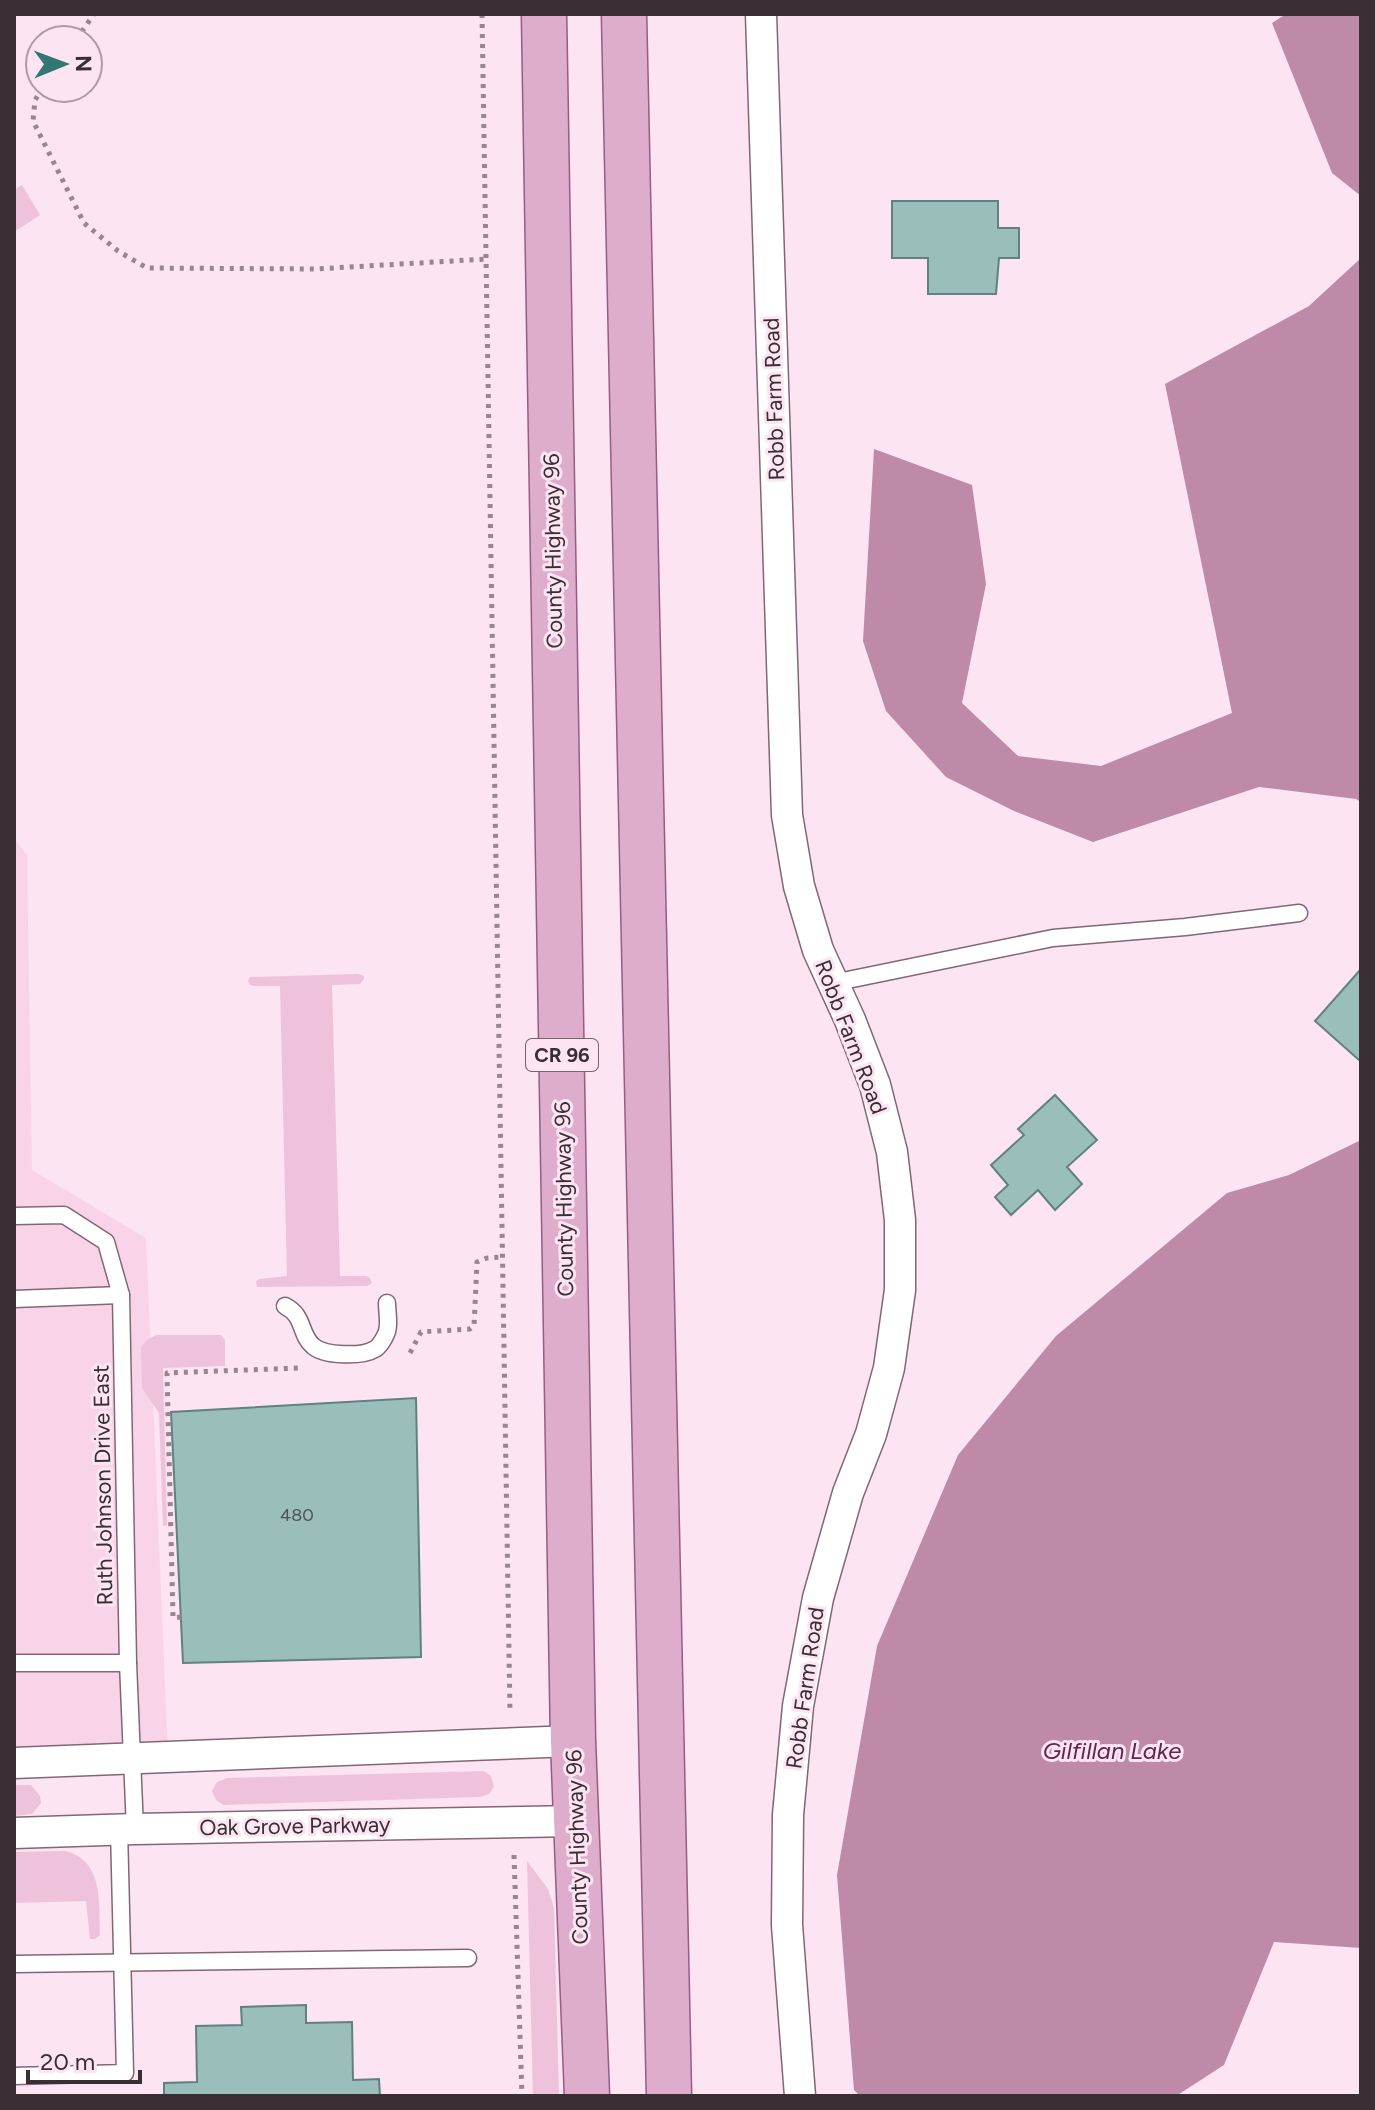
<svg xmlns="http://www.w3.org/2000/svg" width="1375" height="2110" font-family="Figtree,sans-serif">
<rect width="100%" height="100%" fill="#fce4f2"/>
<!-- built -->
<polygon fill="#f9d4e9" points="14,838 27,855 32,1170 146,1238 168,1755 14,1759"/>
<!-- green -->
<g fill="#eec2db">
<polygon points="22,185 40,215 14,232 14,190"/>
<polygon points="358,974 364,976 364,979 360,984 332,985 340,1276 366,1276 370,1278 372,1283 367,1286 257,1287 256,1281 260,1279 287,1276 280,986 254,986 250,985 248,981 250,977"/>
<polygon points="156,1335 221,1335 225,1340 225,1366 163,1368 167,1525 163,1526 159,1413 142,1388 141,1348 147,1340"/>
<polygon points="484,1771 491,1776 494,1787 489,1794 480,1797 224,1805 216,1800 212,1791 217,1782 227,1778"/>
<polygon points="14,1785 31,1785 40,1796 41,1803 32,1814 14,1816"/>
<path d="M65,1851C104,1860 99,1904 100,1935L95,1939H90L86,1901L14,1903V1852Z"/>
<polygon points="527,1861 548,1889 554,1908 559,2096 533,2096"/>
</g>
<!-- water -->
<g fill="#be8aa8">
<polygon points="1286,14 1361,14 1361,196 1332,173 1272,23"/>
<polygon points="1361,258 1361,802 1356,799 1259,787 1093,842 1014,811 946,777 886,711 863,641 874,449 972,485 986,584 962,703 1018,756 1101,766 1232,713 1165,384 1309,306"/>
<polygon points="1361,1140 1361,1948 1274,1942 1224,2065 1176,2096 860,2096 854,2090 837,1875 877,1646 958,1455 1056,1336 1227,1193 1289,1175"/>
</g>
<!-- building -->
<g fill="#9abeb9" stroke="#60827e" stroke-width="2">
<polygon points="892,201 998,201 998,228 1019,228 1019,258 999,258 996,294 928,294 928,258 892,258"/>
<polygon points="1361,969 1361,1057 1359,1060 1315,1021"/>
<polygon points="1055,1095 1097,1140 1067,1167 1082,1184 1055,1210 1038,1190 1011,1215 995,1197 1008,1185 991,1165 1024,1135 1018,1129"/>
<polygon points="416,1398 421,1657 183,1663 171,1412"/>
<polygon points="306,2005 306,2023 352,2022 353,2080 379,2079 380,2096 164,2096 164,2083 197,2082 196,2026 242,2025 241,2007"/>
</g>
<g fill="none" stroke-linecap="round" stroke-linejoin="round">
<defs>
<g id="lane">
<polyline points="833,983 1053,938 1185,927 1299,913"/>
<polyline points="14,1216 64,1215 106,1242 121,1295 128,1663 135,1829"/>
<polyline points="14,1299 121,1295"/>
<path d="M285,1306C305,1316 299,1334 313,1346C324,1356 362,1357 375,1349C379,1347 384,1339 386,1334C390,1326 387,1312 387,1303"/>
<polyline points="14,1663 128,1663"/>
<polyline points="14,1964 468,1958"/>
<polyline points="14,2076 125,2073 119,1829"/>
</g>
<g id="street">
<polyline points="761,14 787,815 799,886 818,950 850,1020 875,1085 892,1152 900,1220 900,1290 889,1368 871,1434 848,1493 818,1598 798,1706 788,1815 787,1925 800,2096"/>
<polyline points="14,1763 573,1741"/>
<polyline points="14,1833 135,1829 576,1821"/>
</g>
<g id="primary">
<polyline points="544,14 573,1741 587,2096"/>
<polyline points="624,14 669,2096"/>
</g>
</defs>
<!-- lane casing -->
<use href="#lane" stroke="#816776" stroke-width="19"/>
<!-- street casing -->
<use href="#street" stroke="#816776" stroke-width="33"/>
<!-- primary casing -->
<use href="#primary" stroke="#975d81" stroke-width="47"/>
<!-- path -->
<g stroke="#97868f" stroke-width="5" stroke-dasharray="4 6" stroke-linecap="butt">
<polyline points="482,14 510,1713"/>
<polyline points="76,40 94,14"/>
<polyline points="43,88 35,100 33,121 84,223 118,251 147,268 316,269 486,259"/>
<polyline points="410,1353 421,1332 470,1329 474,1326 477,1262 487,1258 503,1257"/>
<polyline points="181,1617 173,1618 167,1373 298,1368"/>
<polyline points="514,1855 522,2096"/>
</g>
<!-- lane -->
<use href="#lane" stroke="#fff" stroke-width="16"/>
<!-- street -->
<use href="#street" stroke="#fff" stroke-width="30"/>
<!-- primary -->
<use href="#primary" stroke="#dfadcc" stroke-width="44"/>
</g>
<g text-anchor="middle" dominant-baseline="central" stroke-width="6" stroke-linejoin="round" paint-order="stroke">
<!-- number labels -->
<g font-size="18" fill="#515255">
<text x="297" y="1515">480</text>
</g>
<!-- shield labels -->
<rect fill="#fce4f2" stroke="#74656d" stroke-width="2" x="526" y="1039" width="72" height="32" rx="6"/>
<g font-size="20" font-weight="bold" fill="#392e34">
<text x="562" y="1055">CR 96</text>
</g>
<!-- street labels -->
<g font-size="22" fill="#392e34" stroke="#fce4f2">
<text transform="translate(774 399) rotate(-92)">Robb Farm Road</text>
<text transform="translate(553 551) rotate(-91)">County Highway 96</text>
<text transform="translate(851 1037) rotate(69)">Robb Farm Road</text>
<text transform="translate(564 1199) rotate(-91)">County Highway 96</text>
<text transform="translate(103 1485) rotate(-91)">Ruth Johnson Drive East</text>
<text transform="translate(805 1688) rotate(-82)">Robb Farm Road</text>
<text transform="translate(295 1826) rotate(-1)">Oak Grove Parkway</text>
<text transform="translate(577 1847) rotate(-92)">County Highway 96</text>
</g>
<!-- water labels -->
<g font-size="24" font-style="italic" fill="#62234d" stroke="#fce4f2">
<text x="1112" y="1750">Gilfillan Lake</text>
</g>
</g>
<!-- border -->
<rect width="1375" height="2110" fill="none" stroke="#392e34" stroke-width="32"/>
<!-- north arrow -->
<g transform="translate(64 64) rotate(89)"><circle r="38" fill="#fce4f2" stroke="#ae9ba6" stroke-width="2"/>
<path d="M0-6L14 30L0 20L-14 30Z" fill="#307871"/>
<text y="-12" font-size="22" font-weight="bold" text-anchor="middle" fill="#392e34">N</text>
</g>
<!-- scale -->
<path d="M28 2070v12h112v-12" fill="none" stroke="#392e34" stroke-width="4"/>
<text x="40" y="2070" font-size="24" fill="#392e34" stroke="#fce4f2" stroke-width="6" paint-order="stroke">20 m</text>
</svg>
